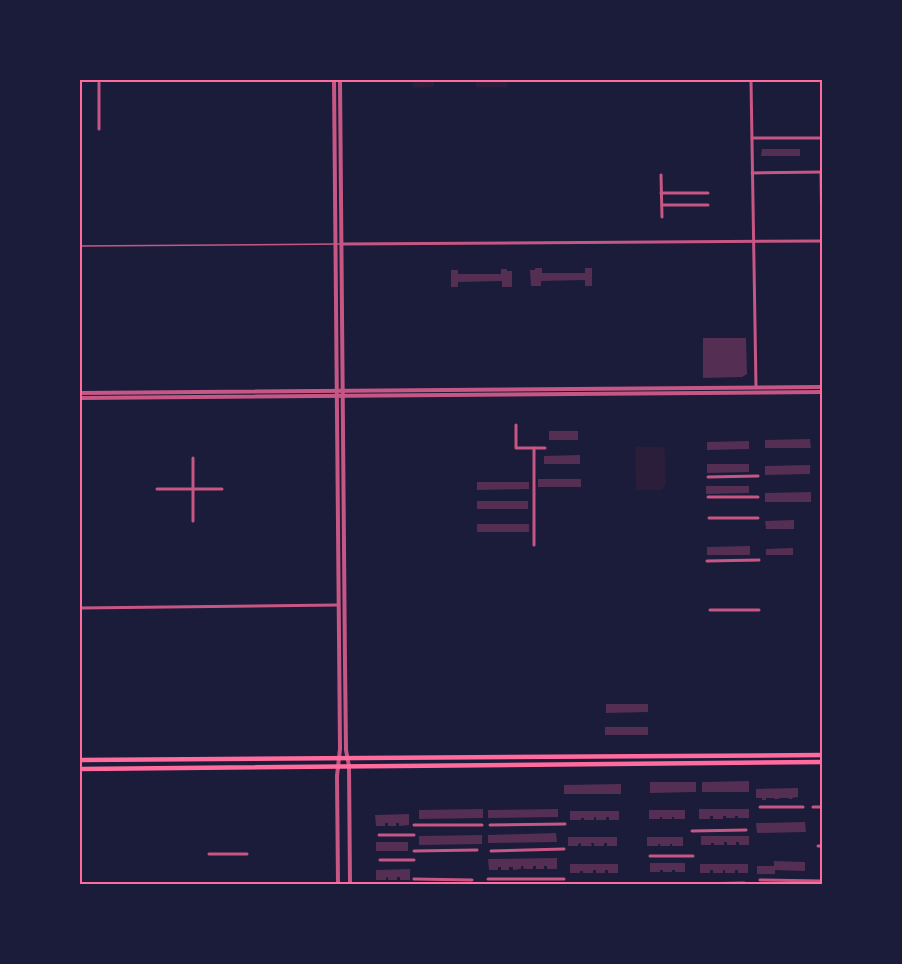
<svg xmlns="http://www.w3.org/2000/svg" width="902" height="964" font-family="Arial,sans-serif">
<rect width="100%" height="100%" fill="#1b1b3a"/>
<!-- green -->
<g fill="#2a1e3b">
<polygon points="413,80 434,80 434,87 413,88"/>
<rect x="476" y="80" width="31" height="7"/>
<polygon points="635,447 662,447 665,450 666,484 664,488 661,490 636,490"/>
</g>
<!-- building -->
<g fill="#542f53">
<polygon points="762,149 800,149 800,156 761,156"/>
<polygon points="535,268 542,268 542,273 585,273 585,268 592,268 592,286 585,286 585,280 541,281 541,286 531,286 530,270 535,270"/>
<polygon points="501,269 507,269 507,271 512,271 512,287 502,287 502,281 458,282 458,287 451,287 451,270 458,270 458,274 501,274"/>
<polygon points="703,338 746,338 747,374 742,377 703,378"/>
<rect x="549" y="431" width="29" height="9"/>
<polygon points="810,439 811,448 765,448 765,440"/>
<polygon points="749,441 749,449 707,450 707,442"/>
<polygon points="580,455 580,464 544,464 544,456"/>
<polygon points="707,464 749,464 749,472 707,473"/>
<polygon points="810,465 810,474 765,475 765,466"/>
<rect x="538" y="479" width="43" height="8"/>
<polygon points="477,482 529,482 529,489 477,490"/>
<polygon points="706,486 749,486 749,493 706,494"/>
<polygon points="811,492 811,502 765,502 765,493"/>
<rect x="477" y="501" width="51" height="8"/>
<polygon points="794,520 794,529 766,529 765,521"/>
<rect x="477" y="524" width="52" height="8"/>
<polygon points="750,546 750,555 707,555 707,547"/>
<polygon points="793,548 793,555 766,555 766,549"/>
<polygon points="606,704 648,704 648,712 606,713"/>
<rect x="605" y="727" width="43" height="8"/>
<polygon points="749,781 749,792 702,792 702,782"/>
<polygon points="650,782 696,782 696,792 650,793"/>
<polygon points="621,784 621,794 564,794 564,785"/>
<polygon points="798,788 798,797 792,798 792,799 789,799 789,798 779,798 779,799 774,799 774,798 766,798 766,800 762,800 762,798 756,798 756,789"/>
<polygon points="483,809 483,818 419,819 419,810"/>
<polygon points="558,809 558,817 488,818 488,810"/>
<polygon points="699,809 749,809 749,818 738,818 738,816 735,816 735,818 726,818 726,816 723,816 723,819 713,819 713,816 710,816 710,819 699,819"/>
<polygon points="649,810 685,810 685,819 674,819 674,817 672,817 672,819 662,819 662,817 660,817 660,819 649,819"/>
<polygon points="570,811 619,811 619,820 609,820 609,817 606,817 606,820 596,820 596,817 594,817 594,820 584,820 584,818 581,818 581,820 570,820"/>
<polygon points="409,814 409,825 399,826 399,823 396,823 396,826 388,826 388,823 385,823 385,826 376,826 375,815"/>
<polygon points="805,822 806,832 757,833 756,823"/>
<polygon points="556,833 557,842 488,843 488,835"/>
<polygon points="482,835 482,844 419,845 419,836"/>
<polygon points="701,836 749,836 749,845 739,845 739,842 736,842 736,845 727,845 727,842 724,842 724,845 714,845 714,843 711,843 711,845 701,845"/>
<polygon points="568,837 617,837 617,846 607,846 607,843 604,843 604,846 594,846 594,843 591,843 592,846 581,846 581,843 578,844 578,846 568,846"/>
<polygon points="647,837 683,837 683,846 672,846 672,844 670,844 670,846 660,846 660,844 658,844 658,846 647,846"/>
<rect x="376" y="842" width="32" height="9"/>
<polygon points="557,858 557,869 547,869 547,866 544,866 544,869 536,869 536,866 533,866 533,869 524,869 523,866 521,866 521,869 513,870 513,867 509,867 509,870 501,870 501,867 498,867 498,870 489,870 488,859"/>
<polygon points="774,861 805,862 805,871 775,870 775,874 757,874 757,866 774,866"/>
<polygon points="650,863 685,863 685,872 675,872 675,870 672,870 672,872 663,872 663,870 660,870 660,872 650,872"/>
<polygon points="570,864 618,864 618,873 608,873 608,870 605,870 605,873 596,873 596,870 593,870 593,873 583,873 583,871 580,871 580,873 570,873"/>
<polygon points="700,864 748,864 748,873 738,873 738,870 735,870 735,873 725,873 725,870 723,870 723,873 713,873 713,870 710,870 710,873 700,873"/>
<polygon points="410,869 410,880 400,880 400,877 397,877 397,880 388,880 388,877 386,878 386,880 376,880 376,870"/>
</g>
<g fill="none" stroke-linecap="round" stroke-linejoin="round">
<!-- service -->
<polyline stroke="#c65784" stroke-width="1.5" points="80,246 340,244"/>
<!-- minor -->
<g stroke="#c65784" stroke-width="3">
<polyline points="751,80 756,387"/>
<polyline points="99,129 99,83"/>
<polyline points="752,138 822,138"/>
<polyline points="821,172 822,241"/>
<polyline points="752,173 822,172"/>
<polyline points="661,175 662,217"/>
<polyline points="661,193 708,193"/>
<polyline points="662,205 708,205"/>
<polyline points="341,244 822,241"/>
<polyline points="516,425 516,448 545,448"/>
<polyline points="534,448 534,545"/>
<polyline points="708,477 758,476"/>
<polyline points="157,489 222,489"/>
<polyline points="708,497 758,497"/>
<polyline points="709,518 758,518"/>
<polyline points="193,521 193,458"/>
<polyline points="707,561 759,560"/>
<polyline points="80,608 338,605"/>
<polyline points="710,610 759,610"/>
<polyline points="760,807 803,807"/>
<polyline points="813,807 822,807"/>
<polyline points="414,825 482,825"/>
<polyline points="490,825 565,824"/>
<polyline points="692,831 746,830"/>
<polyline points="379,835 414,835"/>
<polyline points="818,846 822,846"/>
<polyline points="414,851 477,850"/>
<polyline points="491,851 564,849"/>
<polyline points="209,854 247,854"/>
<polyline points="650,856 693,856"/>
<polyline points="380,860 414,860"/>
<polyline points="414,879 472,880"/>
<polyline points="488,879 564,879"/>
<polyline points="760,880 822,881"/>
<polyline points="694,884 744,883"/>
</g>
<!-- tertiary -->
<g stroke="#c65784" stroke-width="4">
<polyline points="334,80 340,749 337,776 338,884"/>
<polyline points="340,80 345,664 346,750 349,766 350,884"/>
<polyline points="80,393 822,387"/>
<polyline points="80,398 822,392"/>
</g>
<!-- secondary -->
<g stroke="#ff6b9d" stroke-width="4.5">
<polyline points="80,760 822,755"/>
<polyline points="80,769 822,762"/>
</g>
</g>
<!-- border -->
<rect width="902" height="964" fill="none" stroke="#1b1b3a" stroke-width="162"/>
<rect x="81" y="81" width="740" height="802" fill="none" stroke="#ff6b9d" stroke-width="2"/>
</svg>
